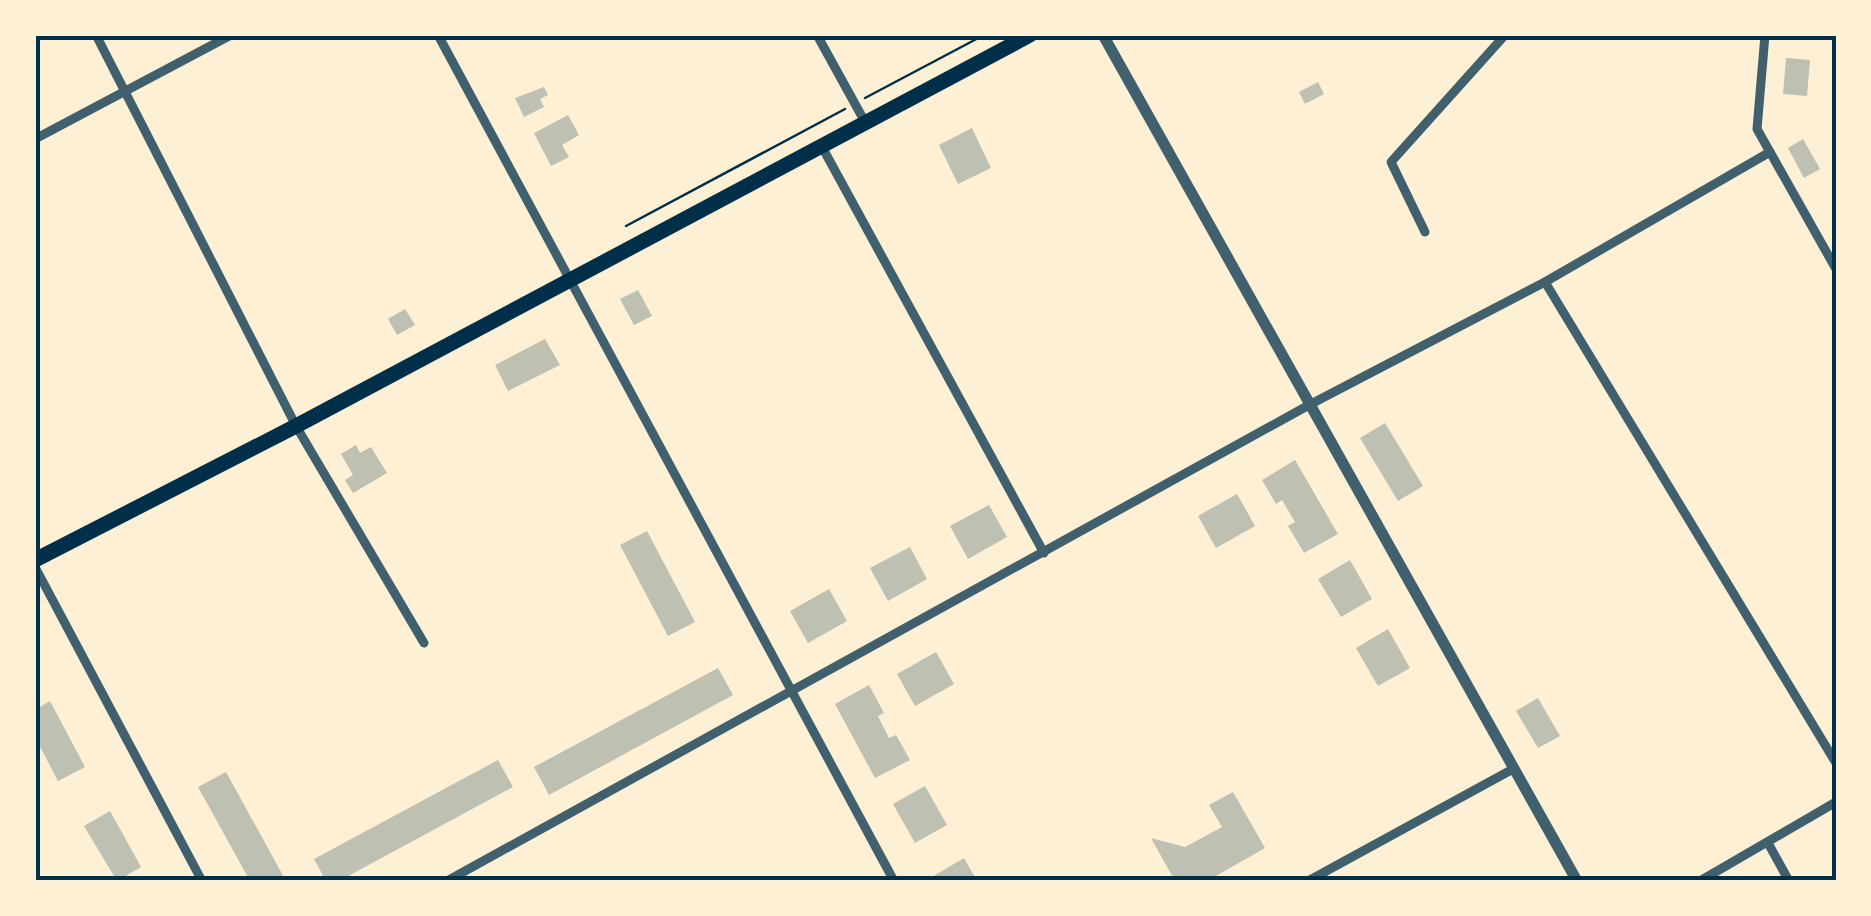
<svg xmlns="http://www.w3.org/2000/svg" width="1871" height="916" font-family="Mulish,sans-serif">
<rect width="100%" height="100%" fill="#fdf0d5"/>
<!-- building -->
<g fill="#bec0b2">
<polygon points="1786,58 1810,60 1807,96 1783,94"/>
<polygon points="1318,82 1324,94 1305,104 1299,92"/>
<polygon points="544,87 548,95 540,99 544,107 524,117 515,98"/>
<polygon points="568,115 579,135 562,145 569,157 551,166 534,133"/>
<polygon points="972,128 991,168 958,184 939,145"/>
<polygon points="1803,139 1820,169 1804,178 1788,148"/>
<polygon points="638,290 652,316 634,325 620,299"/>
<polygon points="405,309 415,325 397,335 388,319"/>
<polygon points="545,339 560,365 508,391 495,365"/>
<polygon points="1385,423 1423,486 1398,501 1360,438"/>
<polygon points="356,445 360,453 371,447 387,473 353,493 345,480 353,475 341,454"/>
<polygon points="1295,460 1338,534 1304,553 1288,526 1295,522 1282,500 1276,504 1262,480"/>
<polygon points="1237,494 1255,526 1216,548 1198,516"/>
<polygon points="989,505 1007,537 968,559 950,526"/>
<polygon points="647,531 695,622 668,636 620,545"/>
<polygon points="910,547 927,579 888,601 870,568"/>
<polygon points="1350,560 1372,599 1341,617 1318,579"/>
<polygon points="829,589 847,621 808,643 790,611"/>
<polygon points="1388,629 1410,668 1378,686 1356,648"/>
<polygon points="936,652 954,684 915,706 897,674"/>
<polygon points="718,668 733,695 549,795 534,767"/>
<polygon points="869,685 884,713 878,716 889,738 896,735 910,760 875,778 835,704"/>
<polygon points="1538,698 1560,736 1538,748 1516,711"/>
<polygon points="50,701 85,767 58,781 35,737 35,710"/>
<polygon points="498,760 513,787 339,881 326,881 314,859"/>
<polygon points="226,772 286,881 250,881 198,787"/>
<polygon points="925,786 947,825 915,843 893,804"/>
<polygon points="1233,792 1265,848 1207,881 1175,881 1151,838 1185,847 1222,827 1209,805"/>
<polygon points="110,811 141,867 117,881 84,826"/>
<polygon points="964,858 977,881 935,881 932,877"/>
</g>
<g fill="none" stroke-linecap="round" stroke-linejoin="round">
<!-- path -->
<g stroke="#003049" stroke-width="2.5">
<polyline points="865,98 984,35"/>
<polyline points="626,226 845,109"/>
</g>
<!-- minor -->
<g stroke="#3f606c" stroke-width="9">
<polyline points="96,35 296,426 424,643"/>
<polyline points="438,35 894,881"/>
<polyline points="817,35 865,122"/>
<polyline points="1765,35 1757,129 1836,269"/>
<polyline points="35,139 231,35"/>
<polyline points="821,145 1044,553"/>
<polyline points="1425,232 1391,162 1505,35"/>
<polyline points="1545,282 1836,763"/>
<polyline points="35,567 202,881"/>
<polyline points="1768,843 1789,881"/>
<polyline points="447,881 1309,405 1545,282 1770,152"/>
<polyline points="1308,881 1513,769"/>
<polyline points="1700,881 1836,802"/>
</g>
<!-- tertiary -->
<polyline stroke="#3f606c" stroke-width="11" points="1103,35 1577,881"/>
<!-- primary -->
<polyline stroke="#003049" stroke-width="15" points="35,560 296,426 1030,35"/>
</g>
<!-- border -->
<rect width="1871" height="916" fill="none" stroke="#fdf0d5" stroke-width="75"/>
<rect x="38" y="38" width="1796" height="840" fill="none" stroke="#003049" stroke-width="4"/>
</svg>
